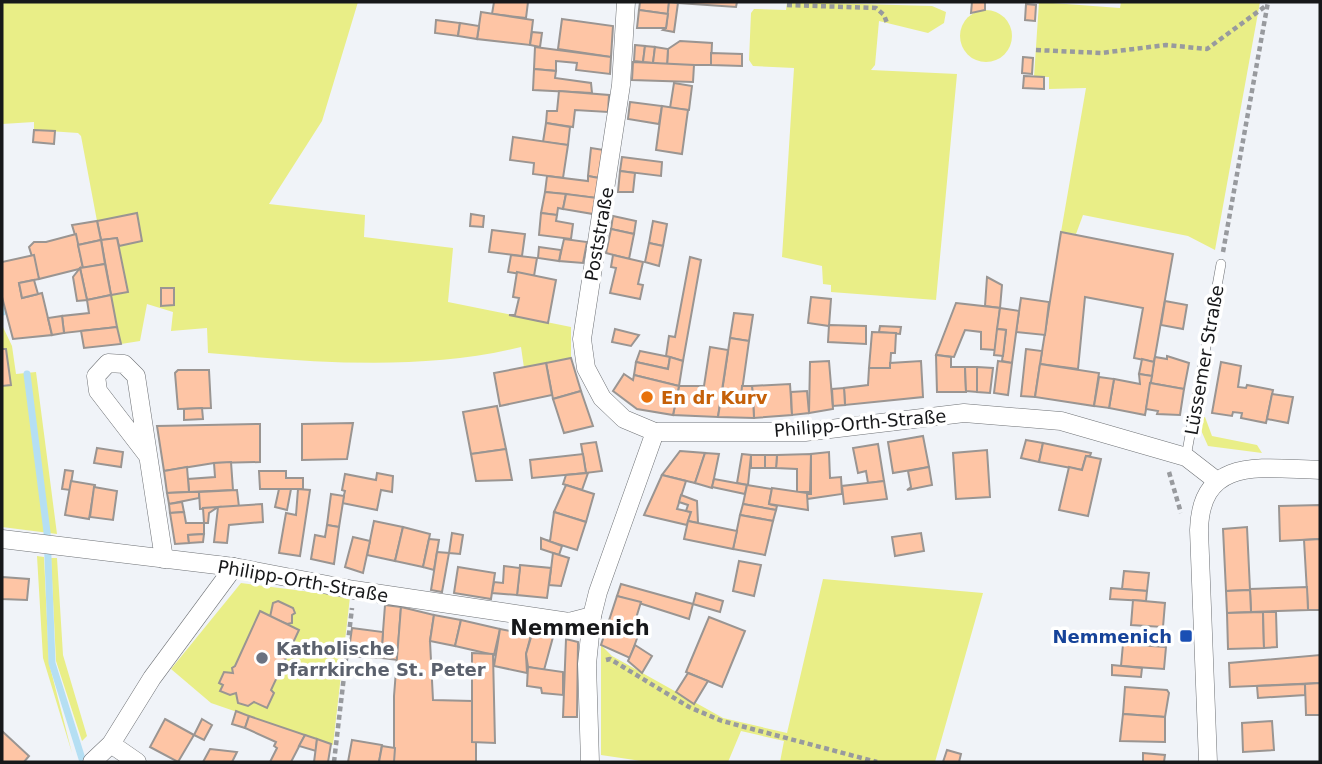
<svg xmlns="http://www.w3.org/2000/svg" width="1322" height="764" font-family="'DejaVu Sans',sans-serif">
<rect width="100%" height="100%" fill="#f0f3f8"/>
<!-- green -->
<g fill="#e9ee87">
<path d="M2,2H358L322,121L269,204L365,215L364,237L453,248L448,302L571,327V358L524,368L521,347C421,372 310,362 208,353L207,328L171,331L173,312L147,304L140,341L121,344L111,295L128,292L119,246L142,241L137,214L97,221L81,136L78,133L34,130V122L2,124Z"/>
<polygon points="787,2 932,6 946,12 944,23 928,33 879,21 875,65 871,70 957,74 936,300 831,292 831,285 823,284 822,266 782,257 794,68 753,66 749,60 751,13 754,9 786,10"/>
<polygon points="1039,2 1120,8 1121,2 1260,2 1215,250 1188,236 1083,215 1076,234 1061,232 1086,88 1049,89 1049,77 1034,77"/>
<circle cx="986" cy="36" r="26"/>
<polygon points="2,325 12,346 16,374 36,372 57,534 2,527"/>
<polygon points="1205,417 1212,436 1257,445 1262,453 1208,446 1200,428 1200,418"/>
<polygon points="37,556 44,557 49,663 72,753 43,658"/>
<polygon points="51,558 57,558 63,655 87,736 82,741 56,661"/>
<polygon points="823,579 983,593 935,762 780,762 784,741 741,731 728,762 648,762 601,755 601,645 612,656 723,718 787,733"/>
<polygon points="241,583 350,597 333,745 211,703 171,669"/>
</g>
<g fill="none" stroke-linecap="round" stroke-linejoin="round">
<!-- stream -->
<g stroke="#b5dff3" stroke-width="7">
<polyline points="2,308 3,312"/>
<polyline points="27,374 47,532 52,663 83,762"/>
</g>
</g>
<!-- building -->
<g fill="#fec5a5" stroke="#9a9592" stroke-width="2">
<polygon points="494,2 528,2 526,18 492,14"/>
<polygon points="640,2 669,2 668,14 639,10"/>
<polygon points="669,2 678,3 674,32 663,30 666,28"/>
<polygon points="677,2 737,2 736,7 678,3"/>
<polygon points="972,2 985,2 985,10 971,13"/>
<polygon points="1026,4 1036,5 1035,21 1025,20"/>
<polygon points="639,10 668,14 666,28 637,28"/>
<polygon points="481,12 533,20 530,45 477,39"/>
<polygon points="562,19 613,26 611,57 558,49"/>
<polygon points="436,20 460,23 458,36 435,33"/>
<polygon points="460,23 479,26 477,39 458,36"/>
<polygon points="532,32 542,33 540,47 530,45"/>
<polygon points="680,41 712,43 711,65 667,65 668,49"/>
<polygon points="635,45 645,46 643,62 634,61"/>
<polygon points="645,46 655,47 653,63 643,62"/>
<polygon points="535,47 611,57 610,74 576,70 577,63 556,61 556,71 534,69"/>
<polygon points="655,47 668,49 667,65 653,63"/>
<polygon points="711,53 742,54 742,66 711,65"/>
<polygon points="1023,57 1033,58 1032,74 1022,73"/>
<polygon points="633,62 694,65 693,82 632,80"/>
<polygon points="534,69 556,71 555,78 591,83 592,93 533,90"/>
<polygon points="1024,76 1044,77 1044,89 1023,88"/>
<polygon points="674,83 692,86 689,110 670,108"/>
<polygon points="559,91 609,95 608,112 575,110 573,127 546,123 547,111 557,111"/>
<polygon points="630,102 662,106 659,124 628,119"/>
<polygon points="662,106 688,110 682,154 656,150"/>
<polygon points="546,123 570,127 568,145 543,142"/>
<polygon points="34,130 55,131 54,144 33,142"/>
<polygon points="513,137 568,145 563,178 533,174 534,163 510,160"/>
<polygon points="591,148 604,150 599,178 588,176"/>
<polygon points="622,157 662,162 661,176 620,171"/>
<polygon points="620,171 635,173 633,192 618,192"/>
<polygon points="547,176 588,181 588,176 599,178 597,198 545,192"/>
<polygon points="545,192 566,194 563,209 558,208 557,215 541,213"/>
<polygon points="566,194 597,198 593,214 563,209"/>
<polygon points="137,213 142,241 119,246 117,238 101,240 97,221"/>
<polygon points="541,213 557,215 556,221 573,224 571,239 539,235"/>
<polygon points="471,214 484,216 483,227 470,226"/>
<polygon points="613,216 636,221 634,234 611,229"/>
<polygon points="97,221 101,240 78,245 72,225"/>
<polygon points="653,221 667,224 663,246 649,243"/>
<polygon points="611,229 634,234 629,259 606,253"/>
<polygon points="492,230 525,234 522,256 489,252"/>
<polygon points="1061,232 1173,254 1154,362 1134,358 1143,308 1085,297 1078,369 1040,364"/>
<polygon points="76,234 83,268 39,279 29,247 34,242 46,242"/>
<polygon points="117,238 128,292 111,295 101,240"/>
<polygon points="564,239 587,242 583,263 559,261"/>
<polygon points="101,240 105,264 83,268 78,245"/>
<polygon points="649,243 663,246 659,266 645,262"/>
<polygon points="539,247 561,250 559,261 538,258"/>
<polygon points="34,255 39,279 19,283 22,298 42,293 52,335 13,339 2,297 2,262"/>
<polygon points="511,255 537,258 534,276 508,272"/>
<polygon points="613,255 643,262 638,284 643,285 640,299 610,293 616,268 611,267"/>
<polygon points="690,257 701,260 683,361 666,356 669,336 675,337"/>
<polygon points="105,264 111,295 87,300 80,268"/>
<polygon points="80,268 87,300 77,301 73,277"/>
<polygon points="517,272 556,280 548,323 509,315 515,315 519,298 513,297"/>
<polygon points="987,277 1002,285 1000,308 985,306"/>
<polygon points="34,280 38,294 22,298 19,283"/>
<polygon points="161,288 174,288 174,305 161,306"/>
<polygon points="111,295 117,327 64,333 62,316 89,313 87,300"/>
<polygon points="811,297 831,299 829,326 808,323"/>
<polygon points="1021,298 1049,302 1045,335 1016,332"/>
<polygon points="1165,301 1187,305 1183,329 1161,325"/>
<polygon points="956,303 1000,308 995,350 981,349 981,332 965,330 954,357 936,355"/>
<polygon points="1000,308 1019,311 1012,363 1002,361 1006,330 997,329"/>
<polygon points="734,313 753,315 749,341 730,338"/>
<polygon points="62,316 64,333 52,335 48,318"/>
<polygon points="829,325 866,326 866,344 828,342"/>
<polygon points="880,326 901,327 900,334 879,332"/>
<polygon points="117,327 121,344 84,348 81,331"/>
<polygon points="615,329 639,335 631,346 612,342"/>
<polygon points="997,329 1006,330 1003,356 994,355"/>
<polygon points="872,332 896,333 895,353 891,353 890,368 869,368"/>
<polygon points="730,338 749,341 741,398 721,398"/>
<polygon points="710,347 728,350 718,417 673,415 679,386 704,386"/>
<polygon points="2,349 6,349 11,385 2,386"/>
<polygon points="1026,349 1042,351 1035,397 1021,396"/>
<polygon points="640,351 670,357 668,369 636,362"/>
<polygon points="936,355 951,357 951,367 965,367 966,392 937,392"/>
<polygon points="1167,356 1189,363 1184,389 1150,383 1155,357 1167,359"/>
<polygon points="670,357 683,361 679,386 634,375 636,362 668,369"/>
<polygon points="571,358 581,391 553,399 546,363"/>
<polygon points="1142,359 1154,362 1152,376 1139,374"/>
<polygon points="829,361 833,409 809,413 810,362"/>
<polygon points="921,361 923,397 845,405 844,388 868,385 869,368 890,368 890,363"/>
<polygon points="998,361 1012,363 1008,395 994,393"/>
<polygon points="1221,362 1241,366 1238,387 1246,388 1247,385 1273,390 1266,423 1241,418 1242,413 1233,412 1232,416 1212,413"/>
<polygon points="546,363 552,395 500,406 494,373"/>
<polygon points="1040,364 1099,373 1094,406 1035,397"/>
<polygon points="965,367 977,367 977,392 966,391"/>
<polygon points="977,367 993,368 990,393 977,392"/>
<polygon points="178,370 209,370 211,408 178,409 175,373"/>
<polygon points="624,374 633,380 634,375 679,386 673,415 637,409 613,391"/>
<polygon points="1139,374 1152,376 1145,415 1109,408 1114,379 1140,384"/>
<polygon points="1099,377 1114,379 1109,408 1094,406"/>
<polygon points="1150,383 1184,389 1180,415 1157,414 1158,411 1146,409"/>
<polygon points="790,384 792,415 754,418 752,386"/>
<polygon points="742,386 752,386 753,398 741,398"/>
<polygon points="844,388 845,405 833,406 832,389"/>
<polygon points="581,391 593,426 564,433 553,399"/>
<polygon points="807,391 809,413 792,415 791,392"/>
<polygon points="1272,394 1293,397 1288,423 1267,419"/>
<polygon points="721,398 753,398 754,418 718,417"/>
<polygon points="497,406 506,449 471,454 463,412"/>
<polygon points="202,408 203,419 184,420 184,409"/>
<polygon points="353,423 347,459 302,460 302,424"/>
<polygon points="260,424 260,462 214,463 164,471 157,426"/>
<polygon points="923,436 929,467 893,473 888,442"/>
<polygon points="1026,440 1043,443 1039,462 1021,458"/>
<polygon points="596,442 602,471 586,473 581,444"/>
<polygon points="1043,443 1091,453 1090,456 1086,456 1082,470 1039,462"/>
<polygon points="878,444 884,481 868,483 866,471 858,473 853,448"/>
<polygon points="97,448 123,452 121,467 94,463"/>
<polygon points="506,449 512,480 476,481 471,454"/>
<polygon points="987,450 990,497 956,499 953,453"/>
<polygon points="680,451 705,453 695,483 662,475"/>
<polygon points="829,452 830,478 841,477 842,494 807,499 807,494 811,494 811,454"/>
<polygon points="705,453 719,454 712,488 695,483"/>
<polygon points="583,454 586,473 532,478 530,460"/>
<polygon points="742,454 751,455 748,485 737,483"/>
<polygon points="811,454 810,492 797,492 797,469 776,468 777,455"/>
<rect x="751" y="455" width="14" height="13"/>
<polygon points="765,455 777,455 776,468 765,468"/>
<polygon points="1086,456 1101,459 1088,516 1059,510 1069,467 1082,470"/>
<polygon points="231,462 233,490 189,492 188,479 215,477 214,463"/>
<polygon points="187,467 189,492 167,493 164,471"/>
<polygon points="929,467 932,485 907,490 911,487 908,471"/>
<polygon points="65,470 73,471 70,490 62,489"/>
<polygon points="259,471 286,471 286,478 303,478 303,489 260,489"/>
<polygon points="377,473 393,476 392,492 381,490 377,510 342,503 345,491 342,490 345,474 376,480"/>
<polygon points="588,473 582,490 563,484 566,475"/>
<polygon points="662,475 686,481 677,509 691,512 687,525 644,515"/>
<polygon points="714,479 747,485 745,494 712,487"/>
<polygon points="71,481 95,485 89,519 65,515"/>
<polygon points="884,481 887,499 844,504 842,486"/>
<polygon points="566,485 594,494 586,522 554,512"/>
<polygon points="747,485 772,489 769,504 777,506 776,510 743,504"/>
<polygon points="94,487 117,491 113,520 90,517"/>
<polygon points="772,488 807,493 808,510 769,504"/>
<polygon points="279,489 291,489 287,510 275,507"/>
<polygon points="298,489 310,490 300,556 279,553 286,513 296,515"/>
<polygon points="237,490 239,507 200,509 199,492"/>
<polygon points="189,492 199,492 199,498 169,504 167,493"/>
<polygon points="331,494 344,496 339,527 327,525"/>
<polygon points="681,495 697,501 698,523 688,521 691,512 686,511 688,505 679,502"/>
<polygon points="182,502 184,512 170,513 169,504"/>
<polygon points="262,504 263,522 229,525 227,543 214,542 218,507"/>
<polygon points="743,504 776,510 773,521 740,515"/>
<polygon points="1320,505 1320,539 1280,541 1279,506"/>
<polygon points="218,507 209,513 208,523 204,523 203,508"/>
<polygon points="184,512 186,523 204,523 204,534 188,535 189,543 175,544 170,513"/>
<polygon points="554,512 586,522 577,550 545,540 550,541"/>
<polygon points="740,515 773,521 765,555 733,549"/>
<polygon points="374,521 403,527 395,561 367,555"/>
<polygon points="688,521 737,531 733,549 684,539"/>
<polygon points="327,525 339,527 334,564 311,559 315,535 325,537"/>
<polygon points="403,527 430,534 423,567 395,561"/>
<polygon points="1247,527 1250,590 1226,591 1223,529"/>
<polygon points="452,533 463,535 460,554 449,553"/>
<polygon points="921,533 924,551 895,556 892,537"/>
<polygon points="204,534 203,542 189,543 188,535"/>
<polygon points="353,537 370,541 363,573 345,567"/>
<polygon points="541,538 562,546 559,555 541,549"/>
<polygon points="429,539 439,540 434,570 423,567"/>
<polygon points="1320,539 1320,610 1308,610 1304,540"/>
<polygon points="437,552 449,553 442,592 431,590"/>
<polygon points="553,553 569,558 561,586 549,585"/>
<polygon points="739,561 761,565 754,596 733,591"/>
<polygon points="520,565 551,568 547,598 517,595"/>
<polygon points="504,566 520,568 517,595 492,593 494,582 503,583"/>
<polygon points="458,567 495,573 491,599 454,593"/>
<polygon points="1124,571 1149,573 1147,591 1122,589"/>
<polygon points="2,577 29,579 27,600 2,599"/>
<polygon points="621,584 693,604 689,619 617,596"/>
<polygon points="1307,587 1308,610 1251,612 1250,589"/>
<polygon points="1111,588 1147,591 1146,601 1110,599"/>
<polygon points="1250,590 1251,612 1227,613 1226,591"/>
<polygon points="696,593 723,601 720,612 693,604"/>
<polygon points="617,596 641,602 633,628 640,630 630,658 601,645"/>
<polygon points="1133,600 1165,603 1163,627 1131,625"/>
<polygon points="278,601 293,608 295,613 292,615 292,623 287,624 270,617 273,603"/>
<polygon points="385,605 401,607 397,660 381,658"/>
<polygon points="401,607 434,615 430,641 433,700 472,701 472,742 476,742 476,762 394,762 394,696"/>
<polygon points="260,611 299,630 271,690 274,693 267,708 254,702 248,706 238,703 236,693 230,695 220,691 223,685 219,683 224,672 233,673 232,668 235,666"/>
<polygon points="1263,612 1264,648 1228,649 1227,613"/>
<polygon points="1263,612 1276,612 1277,647 1264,648"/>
<polygon points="434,615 461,620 455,646 430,641"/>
<polygon points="709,617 745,631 722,687 686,672"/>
<polygon points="461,620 500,629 494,655 455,646"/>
<polygon points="352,628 383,632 381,658 348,656"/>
<polygon points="500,629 531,635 526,654 527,673 494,666"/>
<polygon points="532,634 553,637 544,670 528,667 526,654"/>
<polygon points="566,639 578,642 577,717 563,717"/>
<polygon points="1123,644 1166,647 1164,669 1121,666"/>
<polygon points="635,645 652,656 642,673 628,661"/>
<polygon points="472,653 493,654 495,743 472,742"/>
<polygon points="1320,655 1320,683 1230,687 1229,663"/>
<polygon points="1112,665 1142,668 1141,677 1112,675"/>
<polygon points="528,667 563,672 563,695 542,693 541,688 527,686"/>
<polygon points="688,673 708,681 694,704 676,692"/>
<polygon points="1320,683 1320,715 1306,715 1305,684"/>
<polygon points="1305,684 1305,695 1258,698 1257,686"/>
<polygon points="1125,687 1167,690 1169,693 1165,717 1123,714"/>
<polygon points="236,711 249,716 245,728 232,724"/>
<polygon points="1123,714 1165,717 1165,742 1120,741"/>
<polygon points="249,716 305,735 291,762 270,762 277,748 274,746 276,742 245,728"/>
<polygon points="165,719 194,735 178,762 150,747"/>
<polygon points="202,719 212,725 204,740 194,735"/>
<polygon points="1272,721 1274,750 1243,752 1242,723"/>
<polygon points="2,731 29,756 24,762 2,762"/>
<polygon points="305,735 317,739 316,751 299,746"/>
<polygon points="317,739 331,744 328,762 314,762"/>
<polygon points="352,740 382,745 379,762 348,762"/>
<polygon points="382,746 395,748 394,762 379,762"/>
<polygon points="210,749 237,752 232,762 203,762"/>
<polygon points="947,750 961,754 959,762 943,762"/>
<polygon points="1143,753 1165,755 1164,762 1143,762"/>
</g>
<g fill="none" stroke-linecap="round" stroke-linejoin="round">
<defs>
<polyline id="lane" points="1186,457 1221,264"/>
<g id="street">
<polyline points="626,2 621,85 582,339 586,368 602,398 624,419 655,432 805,432 964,413 1061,421 1186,457 1217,481"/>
<polyline points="148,456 98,391 96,376 108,363 124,364 136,376 164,559"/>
<polyline points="2,539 234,567 354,590 569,622 592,616 598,592 655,432"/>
<polyline points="111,744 137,762"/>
<polyline points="92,762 111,744 152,678 234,567"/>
<polyline points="590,762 587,664 592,616"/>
<path d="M1208,762L1199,530C1201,454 1265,469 1320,470"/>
</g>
</defs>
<!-- lane casing -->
<use href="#lane" stroke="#6f7276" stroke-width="10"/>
<!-- street casing -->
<use href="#street" stroke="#6f7276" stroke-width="19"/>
<!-- path -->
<g stroke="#989a9e" stroke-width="4.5" stroke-dasharray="5 3.5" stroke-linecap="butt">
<polyline points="787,5 876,8 884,15 887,23"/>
<polyline points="1036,50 1101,53 1166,45 1207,49 1267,5"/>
<polyline points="1223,252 1268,2"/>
<polyline points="1169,472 1181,513"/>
<polyline points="606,660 610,659 689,707 722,721 877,762"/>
<polyline points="334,762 352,608"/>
</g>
<!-- lane -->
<use href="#lane" stroke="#fff" stroke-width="9"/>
<!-- street -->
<use href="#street" stroke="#fff" stroke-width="18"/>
</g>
<!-- markers -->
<circle fill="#e8710a" stroke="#fff" stroke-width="2.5" cx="647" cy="397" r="7"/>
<rect fill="#1a4fb4" stroke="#fff" stroke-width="2.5" x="1179" y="629" width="14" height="14" rx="3.5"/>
<circle fill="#6b7280" stroke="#fff" stroke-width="2.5" cx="262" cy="658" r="7"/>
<g text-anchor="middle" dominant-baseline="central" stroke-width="7" stroke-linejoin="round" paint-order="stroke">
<!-- street labels -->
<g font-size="18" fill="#17181a" stroke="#fff">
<text transform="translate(599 234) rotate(-80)">Poststraße</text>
<text transform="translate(1204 360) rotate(-80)">Lüssemer Straße</text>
<text transform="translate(860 423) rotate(-5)">Philipp-Orth-Straße</text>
<text transform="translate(303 581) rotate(10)">Philipp-Orth-Straße</text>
</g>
<!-- food labels -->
<g font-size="18" font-weight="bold" fill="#c56008" stroke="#fff" text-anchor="start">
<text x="661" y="397">En dr Kurv</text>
</g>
<!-- transit labels -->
<g font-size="18" font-weight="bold" fill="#164399" stroke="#fff" text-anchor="end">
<text x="1172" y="636">Nemmenich</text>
</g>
<!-- worship labels -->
<g font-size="18" font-weight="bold" fill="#5b616d" stroke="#fff" text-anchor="start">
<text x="276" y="648">Katholische<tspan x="276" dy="21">Pfarrkirche St. Peter</tspan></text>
</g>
<!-- quarter labels -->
<g font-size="21" font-weight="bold" fill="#17181a" stroke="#fff">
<text x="580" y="628">Nemmenich</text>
</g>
</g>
<!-- border -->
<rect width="1322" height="764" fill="none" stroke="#17181a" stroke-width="7"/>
</svg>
